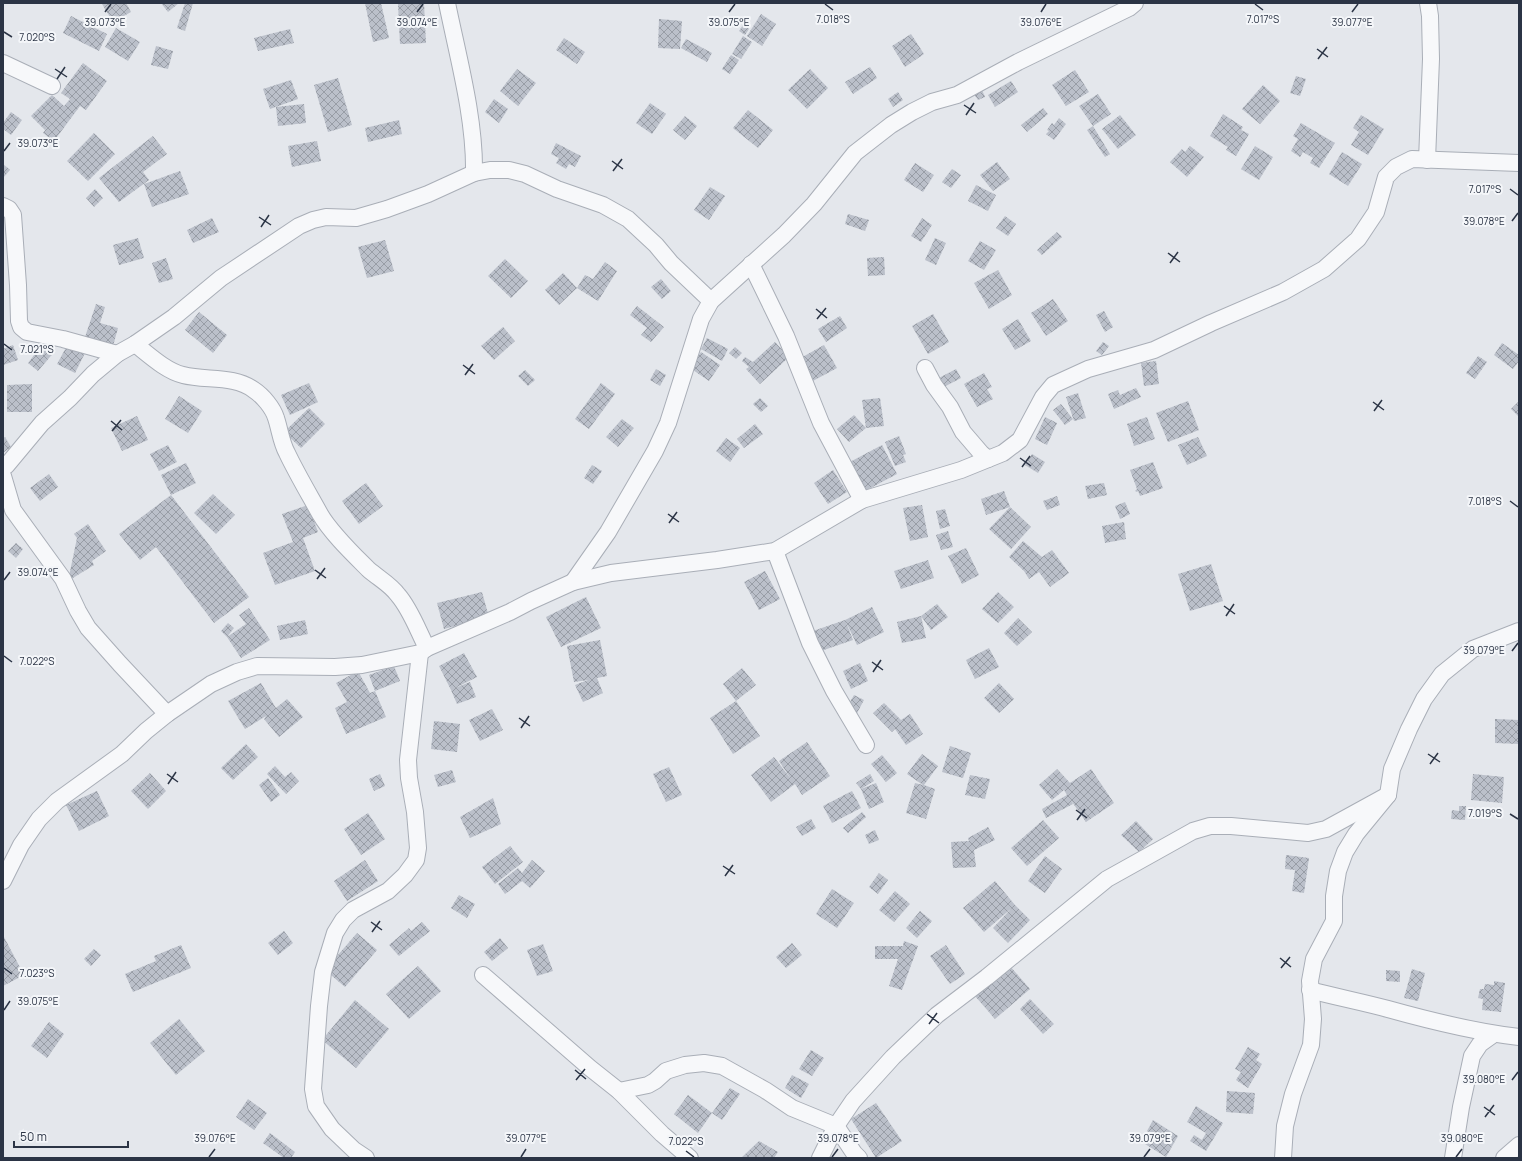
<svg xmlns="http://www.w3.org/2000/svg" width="1522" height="1161" font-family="Manrope,sans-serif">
<defs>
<pattern id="building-cross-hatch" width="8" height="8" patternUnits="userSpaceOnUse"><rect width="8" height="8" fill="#bbc0ca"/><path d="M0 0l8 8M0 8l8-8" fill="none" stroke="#989da6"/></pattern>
</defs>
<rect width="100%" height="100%" fill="#e4e7ec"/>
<!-- building -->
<g fill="url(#building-cross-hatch)">
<polygon points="104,3 126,3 131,12 113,22 102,4"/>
<polygon points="161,3 179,3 168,12"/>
<polygon points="185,3 193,3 185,31 177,28"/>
<polygon points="365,3 381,3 389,38 373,42"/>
<polygon points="424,3 426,43 400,44 398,4"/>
<polygon points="761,14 776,24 762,46 747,36"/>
<polygon points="71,16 107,34 99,51 63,33"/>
<polygon points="659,19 682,21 680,49 658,48"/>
<polygon points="743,25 749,29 745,35 739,31"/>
<polygon points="116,28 140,42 128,61 105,47"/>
<polygon points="290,29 294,43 258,51 254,38"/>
<polygon points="911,34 924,54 905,67 892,46"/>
<polygon points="743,36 752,42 741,59 732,54"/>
<polygon points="564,38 585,52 577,64 556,50"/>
<polygon points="686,39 712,53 707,62 681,48"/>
<polygon points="156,46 173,51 168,69 151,65"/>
<polygon points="731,55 739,60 730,74 722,69"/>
<polygon points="83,63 107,81 86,110 80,106 54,141 43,133 49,125 45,130 31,116 52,95 64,106 70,99 61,93"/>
<polygon points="870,67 877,78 853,94 845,82"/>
<polygon points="517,69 536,83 518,106 500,91"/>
<polygon points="810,69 828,88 807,109 788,90"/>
<polygon points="1075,70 1089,92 1066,106 1052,85"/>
<polygon points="1296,76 1306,79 1300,96 1290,93"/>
<polygon points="338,78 352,125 328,132 314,85"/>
<polygon points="291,80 298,99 270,109 263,89"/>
<polygon points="1011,81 1018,92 995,107 988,95"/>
<polygon points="1263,85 1280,101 1260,124 1242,109"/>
<polygon points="982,90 985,97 978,100 974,94"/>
<polygon points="898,92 903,100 893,107 888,99"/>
<polygon points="1098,94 1111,114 1093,126 1079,106"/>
<polygon points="494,99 508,109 499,123 485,112"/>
<polygon points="650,103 666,114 652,134 636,123"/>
<polygon points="304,104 306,123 278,126 276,107"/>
<polygon points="1043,108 1048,114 1027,132 1021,125"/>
<polygon points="748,110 773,130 758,148 733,128"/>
<polygon points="11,112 22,120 11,135 3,129 3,123"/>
<polygon points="1223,114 1243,127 1241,130 1249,134 1236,156 1226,150 1228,147 1210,136"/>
<polygon points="1120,115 1136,135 1118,149 1102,129"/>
<polygon points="1361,115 1384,129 1368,155 1351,145 1359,132 1353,128"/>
<polygon points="685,116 697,126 685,140 673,130"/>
<polygon points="1059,118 1066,124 1054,140 1046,134 1049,131 1047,130 1052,123 1054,125"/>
<polygon points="399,120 402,134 368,142 365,128"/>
<polygon points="1301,123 1335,143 1319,168 1310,163 1313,158 1303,152 1300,157 1291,151 1298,139 1293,136"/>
<polygon points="1093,126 1110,154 1105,157 1087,130"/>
<polygon points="94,133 115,154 88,181 67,161"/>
<polygon points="153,136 167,154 143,172 149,180 119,202 99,178"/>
<polygon points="317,141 321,161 292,167 288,146"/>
<polygon points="556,143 581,156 575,167 569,164 566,169 556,163 559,158 551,154"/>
<polygon points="1190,146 1204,157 1187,177 1170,162 1182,149 1185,152"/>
<polygon points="1255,146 1273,157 1259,180 1241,169"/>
<polygon points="1342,152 1362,164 1348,186 1329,174"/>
<polygon points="997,162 1010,179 993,191 980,175"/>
<polygon points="915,163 934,175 923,192 904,180"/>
<polygon points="3,164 10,170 3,178"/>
<polygon points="952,169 961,175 951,188 942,182"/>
<polygon points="180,171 189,194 152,207 144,184"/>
<polygon points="976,185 996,195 988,211 968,201"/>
<polygon points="710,187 725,196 709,220 694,210"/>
<polygon points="95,189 103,198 94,207 86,198"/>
<polygon points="848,214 869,220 865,231 845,224"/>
<polygon points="1005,216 1016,224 1008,236 996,228"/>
<polygon points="212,218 219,232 193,243 187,230"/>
<polygon points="922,218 932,225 921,242 911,236"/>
<polygon points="1057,232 1062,237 1042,255 1037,250"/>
<polygon points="138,238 144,258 119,265 113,245"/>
<polygon points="935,238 946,243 936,265 925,260"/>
<polygon points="385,240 394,271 367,278 358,247"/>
<polygon points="980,241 996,250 984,270 968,261"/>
<polygon points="884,257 885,275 868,276 867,258"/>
<polygon points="166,258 173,279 159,283 152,263"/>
<polygon points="505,259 528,281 511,298 488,276"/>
<polygon points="605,262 617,271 598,301 577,288 585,275 593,279"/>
<polygon points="998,270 1012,295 989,309 974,283"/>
<polygon points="563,273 577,288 559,305 545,290"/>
<polygon points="661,279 671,291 662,299 651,287"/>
<polygon points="1053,299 1068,321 1046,336 1031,313"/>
<polygon points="96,304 105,307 100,323 118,328 113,346 85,337"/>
<polygon points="637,306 664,327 651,342 641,335 647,328 630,315"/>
<polygon points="1104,311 1113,327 1105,332 1096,315"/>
<polygon points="199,312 227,335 213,353 185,330"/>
<polygon points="933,314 949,342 928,354 912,326"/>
<polygon points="840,316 847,328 826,342 818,329"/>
<polygon points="1018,319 1031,341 1015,350 1002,329"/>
<polygon points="503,327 515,341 494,360 481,346"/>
<polygon points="707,338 728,349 722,361 701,349"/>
<polygon points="44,342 55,351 38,371 28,363"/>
<polygon points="775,342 789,357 760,384 746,369 749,367 742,361 745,357 753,362"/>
<polygon points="1103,342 1109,346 1102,355 1096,351"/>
<polygon points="1502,343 1519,355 1519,361 1513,369 1494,355"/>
<polygon points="68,344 85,353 75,373 57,364"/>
<polygon points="13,345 18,360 3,365 3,349"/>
<polygon points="824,345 837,368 811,382 799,359"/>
<polygon points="735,347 742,353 736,359 729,353"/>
<polygon points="701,352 720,365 709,381 690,368"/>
<polygon points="1478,356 1487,362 1475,379 1466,373"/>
<polygon points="1156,361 1159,384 1144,386 1141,363"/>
<polygon points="656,369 666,375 660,386 650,380"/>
<polygon points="956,369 961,378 942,388 937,379"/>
<polygon points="525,370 535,380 528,386 518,376"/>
<polygon points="984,373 992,387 987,389 993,399 977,407 964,384"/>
<polygon points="309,383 318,402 290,415 281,395"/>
<polygon points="601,383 615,394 589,429 575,419"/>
<polygon points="32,384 32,412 7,412 7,385"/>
<polygon points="1136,388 1141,397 1114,409 1108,394 1118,390 1120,395"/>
<polygon points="1078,393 1086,418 1074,421 1066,397"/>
<polygon points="179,396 202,411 188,433 165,419"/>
<polygon points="760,398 768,406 761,412 753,404"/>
<polygon points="880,398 884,426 866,428 862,400"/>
<polygon points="1188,401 1199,430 1168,442 1156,413"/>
<polygon points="1519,401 1519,417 1511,409"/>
<polygon points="1061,404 1073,419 1065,425 1053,410"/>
<polygon points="309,408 325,424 301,448 284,432"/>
<polygon points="854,415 866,428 849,442 837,429"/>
<polygon points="137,416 148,440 122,451 111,428"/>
<polygon points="1045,417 1057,423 1047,445 1035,439"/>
<polygon points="1147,417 1155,439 1134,446 1127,424"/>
<polygon points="622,419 634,428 618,447 606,437"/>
<polygon points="755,424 763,434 744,448 737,439"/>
<polygon points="899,436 906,454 903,455 906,462 895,466 885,442"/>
<polygon points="5,437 11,447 3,453 3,438"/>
<polygon points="1198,437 1207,456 1187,465 1178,445"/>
<polygon points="726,438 740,448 730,462 716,451"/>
<polygon points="168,445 177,462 159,471 150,454"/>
<polygon points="882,445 897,474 863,492 848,463"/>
<polygon points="1032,454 1045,462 1038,473 1025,465"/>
<polygon points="1153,462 1163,488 1140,496 1138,491 1137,492 1135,491 1137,489 1130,470"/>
<polygon points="186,463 196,483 171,495 161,475"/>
<polygon points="592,465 602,471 593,484 584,478"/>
<polygon points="833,470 847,492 828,504 814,483"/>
<polygon points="49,474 58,487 40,501 30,488"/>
<polygon points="366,483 383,506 359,524 342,501"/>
<polygon points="1104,483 1107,495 1088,499 1085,486"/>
<polygon points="1004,491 1010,507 1031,527 1011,549 989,529 1010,507 986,515 981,499"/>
<polygon points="213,494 235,515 216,534 194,513"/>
<polygon points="171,495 249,597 214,623 156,547 140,560 119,534"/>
<polygon points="1057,496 1060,505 1047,510 1043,501"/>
<polygon points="1125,502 1130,514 1120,519 1115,506"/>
<polygon points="308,505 318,532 303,538 315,571 275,585 263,553 293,542 282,514"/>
<polygon points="922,505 928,537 910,541 903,508"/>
<polygon points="945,509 950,526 940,529 936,511"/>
<polygon points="1124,522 1126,539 1105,543 1102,526"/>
<polygon points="88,524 106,551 92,561 94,565 68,581 77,538 74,534"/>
<polygon points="948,531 953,547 941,550 936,535"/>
<polygon points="1023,541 1042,557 1052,550 1069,573 1050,587 1039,572 1029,579 1024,571 1009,557"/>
<polygon points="16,543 23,549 16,558 8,551"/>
<polygon points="966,548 979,575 962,584 948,556"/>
<polygon points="928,560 934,578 901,589 894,571"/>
<polygon points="1211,564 1223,601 1190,611 1178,574"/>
<polygon points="765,571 780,599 759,610 744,582"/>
<polygon points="482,592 489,617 444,629 437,603"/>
<polygon points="998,592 1014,607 998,623 982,609"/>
<polygon points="586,597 601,628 561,647 546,617"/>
<polygon points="937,604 948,617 931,630 921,616"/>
<polygon points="872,607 884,632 857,645 846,622 853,640 821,651 813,631 845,620"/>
<polygon points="249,608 270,640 241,658 227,637 246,624 239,615"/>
<polygon points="921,616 926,638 902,643 897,622"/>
<polygon points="1018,618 1032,632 1017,646 1004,633"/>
<polygon points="305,620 308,634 280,640 277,626"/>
<polygon points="228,623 234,628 227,637 221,631"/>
<polygon points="600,640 607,676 597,678 603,693 583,702 575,685 588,680 574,682 567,646"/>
<polygon points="989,648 999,667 975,679 966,660"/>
<polygon points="464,653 477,677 455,688 470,682 476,697 457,704 451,690 439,666"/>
<polygon points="860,663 868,681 851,689 843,671"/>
<polygon points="394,666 400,681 375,691 369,675"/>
<polygon points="742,668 756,685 736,701 760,736 733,754 710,718 736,701 723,684"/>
<polygon points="358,671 370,693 375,691 386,717 346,734 335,708 347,702 336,683"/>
<polygon points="261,683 276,708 287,699 303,717 279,737 264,719 266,716 245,729 228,701"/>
<polygon points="999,683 1014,699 999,713 984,698"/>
<polygon points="854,695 864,700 856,715 846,709"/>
<polygon points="884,703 901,720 910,714 923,734 906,745 895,729 892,732 873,713"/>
<polygon points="492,709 503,730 480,741 469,720"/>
<polygon points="1495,719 1519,720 1519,744 1495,743"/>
<polygon points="434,721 460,724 457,752 431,749"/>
<polygon points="807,742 830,776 802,795 795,784 771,802 751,775 774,757 791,779 779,761"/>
<polygon points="246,744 258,757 233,780 221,768"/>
<polygon points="950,746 971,753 963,778 942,772"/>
<polygon points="922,754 938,766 924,785 935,789 926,819 906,813 915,783 923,785 907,774"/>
<polygon points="882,755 897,773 886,782 871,764"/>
<polygon points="275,766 285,777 291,772 299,781 286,794 267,774"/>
<polygon points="669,767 682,795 666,802 653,774"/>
<polygon points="1057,769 1070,783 1091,769 1114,803 1086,822 1070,799 1073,804 1046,818 1042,809 1067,795 1064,790 1052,800 1039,785"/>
<polygon points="452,770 456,782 438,787 434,775"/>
<polygon points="150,773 166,791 148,809 131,791"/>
<polygon points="380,774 385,786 374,791 369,779"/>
<polygon points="870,774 874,781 861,789 876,783 884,802 869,809 861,789 856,783"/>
<polygon points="1473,774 1504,777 1502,803 1471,800"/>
<polygon points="970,775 990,779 985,799 965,795"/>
<polygon points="268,778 280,795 271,802 259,785"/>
<polygon points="97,791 109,816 79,831 66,805"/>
<polygon points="852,791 861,808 832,823 823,806"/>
<polygon points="493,798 501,824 470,838 460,817"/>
<polygon points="1459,806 1466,806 1465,820 1451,819 1452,810 1459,811"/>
<polygon points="862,812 866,817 848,833 843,828"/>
<polygon points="368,813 385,839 361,855 344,829"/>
<polygon points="811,819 816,828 802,836 796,827"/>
<polygon points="1043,820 1059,838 1027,866 1011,848"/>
<polygon points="1136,821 1153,839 1139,852 1121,835"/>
<polygon points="988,827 995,840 974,850 976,867 953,868 951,842 969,841 968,838"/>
<polygon points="875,830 879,840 869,844 865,835"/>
<polygon points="510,846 523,862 495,884 482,867"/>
<polygon points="1286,855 1309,858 1304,893 1292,891 1295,870 1285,869"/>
<polygon points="1045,856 1062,869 1045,893 1028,881"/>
<polygon points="365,860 378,881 347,901 334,881"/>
<polygon points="532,860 545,871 530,888 522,881 505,894 498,884 518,868 522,873"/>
<polygon points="879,873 888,880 878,894 869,887"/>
<polygon points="995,881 1015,905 1030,920 1008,943 993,928 1013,907 984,932 963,908"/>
<polygon points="832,889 854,903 837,928 816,914"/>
<polygon points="895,891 910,904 894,922 879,910"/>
<polygon points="459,895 475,904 467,918 451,908"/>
<polygon points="920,911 932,921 917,938 906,928"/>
<polygon points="422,922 430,931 399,956 389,945 409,928 411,931"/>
<polygon points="284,931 293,943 278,955 268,943"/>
<polygon points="357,933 377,950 345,987 325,970"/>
<polygon points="3,937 4,937 24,975 3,986"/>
<polygon points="500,938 508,948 492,961 484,952"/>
<polygon points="904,941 918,946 902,990 889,986 898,959 875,959 875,946 903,946"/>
<polygon points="792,943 802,955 786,968 776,957"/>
<polygon points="543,944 553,971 537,976 527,950"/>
<polygon points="181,945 191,968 133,992 125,974 156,961 154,956"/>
<polygon points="946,945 965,974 950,984 930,956"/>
<polygon points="94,949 101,955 91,966 84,959"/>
<polygon points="1009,965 1030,989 995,1019 975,996"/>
<polygon points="418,966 441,991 409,1019 386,994"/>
<polygon points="1412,969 1425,973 1418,1001 1404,998"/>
<polygon points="1386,970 1400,971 1400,982 1386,981"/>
<polygon points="1494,981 1505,983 1501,1012 1482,1010 1483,999 1478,998 1480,989 1484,989 1485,984 1494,985"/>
<polygon points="1030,999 1054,1024 1043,1034 1020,1009"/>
<polygon points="355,1000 389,1029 356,1068 322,1040"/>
<polygon points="179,1019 205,1051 176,1075 150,1043"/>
<polygon points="49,1022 64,1034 47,1058 31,1046"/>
<polygon points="1248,1047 1260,1054 1256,1060 1262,1064 1248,1088 1236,1080 1241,1072 1235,1069"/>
<polygon points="811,1050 824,1058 812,1076 799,1069"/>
<polygon points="792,1075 809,1084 801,1098 785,1088"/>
<polygon points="730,1088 740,1094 722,1120 712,1113"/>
<polygon points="1227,1091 1255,1093 1253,1114 1226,1112"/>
<polygon points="688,1095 712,1113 698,1133 674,1114"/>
<polygon points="248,1099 267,1113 254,1130 236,1117"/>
<polygon points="876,1103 902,1141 876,1158 851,1119"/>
<polygon points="1196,1106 1223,1123 1206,1151 1190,1141 1194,1135 1202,1140 1206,1133 1187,1122"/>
<polygon points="1153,1120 1178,1136 1166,1157 1145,1144 1151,1133 1147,1131"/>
<polygon points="270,1133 295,1152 291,1158 284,1158 263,1143"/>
<polygon points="759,1141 778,1152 774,1158 741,1158"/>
</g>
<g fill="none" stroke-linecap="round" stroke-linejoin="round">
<defs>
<g id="minor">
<path d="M447,3C458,57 475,118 474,173"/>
<polyline points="3,63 52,86"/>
<polyline points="1427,160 1431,59 1430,16 1428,3"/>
<polyline points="3,206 9,209 13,215 18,285 19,321 21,327 27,332 63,339 117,354"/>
<polyline points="751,264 786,336 821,423 862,500"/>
<path d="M135,344C149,355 166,371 183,375C206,381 234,375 254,390C263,396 273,408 276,418C280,430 281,442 287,453C297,474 309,494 320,514C331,533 353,554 368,569C378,578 390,584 398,595C411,610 418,631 427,648"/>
<polyline points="925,368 934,385 950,407 963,432 981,453 988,459"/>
<polyline points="3,468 7,465 42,423 70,398 93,374 117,354 135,344 174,317 221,278 299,226 313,220 326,217 356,218 387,209 428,194 474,173 490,170 509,170 525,174 557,189 603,205 628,219 656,245 671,263 711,301"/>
<polyline points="3,476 13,510 63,579 78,611 88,628 120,664 167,714"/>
<polyline points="775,551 810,643 834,691 866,745"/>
<polyline points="573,582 608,532 655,451 668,423 701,319 711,301 784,235 814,204 855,153 891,125 912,112 932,102 957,95 1018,62 1129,8 1135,3"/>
<polyline points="3,881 21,845 39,819 57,801 122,754 146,731 167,714 211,684 237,672 257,666 335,667 362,665 420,653 427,648 510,612 531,601 573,582 611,573 717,560 775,551 862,500 961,470 1003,453 1020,440 1043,397 1053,385 1088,369 1154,350 1211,323 1283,292 1324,269 1358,239 1376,212 1386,177 1396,167 1412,159 1519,163"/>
<polyline points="483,975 590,1068 619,1091 662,1134 690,1158"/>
<path d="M1310,990C1336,997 1362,1002 1388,1009C1431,1021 1474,1032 1519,1037"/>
<polyline points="619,1091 648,1085 655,1081 666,1071 685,1065 704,1063 722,1066 765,1090 792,1108 836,1126 854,1153 859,1158"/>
<polyline points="366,1158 354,1150 332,1129 316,1106 313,1089 319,1006 323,972 335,933 343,920 353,910 388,891 405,875 416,860 418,848 415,812 409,778 408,760 420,653"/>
<polyline points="820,1158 836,1126 853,1101 893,1057 937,1015 987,977 1107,879 1193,831 1210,826 1231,826 1308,833 1326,829 1388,795"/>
<polyline points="1283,1158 1285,1126 1293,1094 1311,1045 1313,1019 1310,981 1314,959 1334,921 1334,896 1338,871 1345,852 1356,834 1388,795 1392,769 1409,729 1424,699 1442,674 1473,649 1519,631"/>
<polyline points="1453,1158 1461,1107 1472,1056 1480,1044 1494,1034"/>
<polyline points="1504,1158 1519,1145"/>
</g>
</defs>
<!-- minor casing -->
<use href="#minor" stroke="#a9aeb7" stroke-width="18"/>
<!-- minor -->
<use href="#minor" stroke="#f7f8fa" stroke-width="16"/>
</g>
<!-- ticks -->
<path fill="none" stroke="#2b3445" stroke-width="1.5" d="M825,4L833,10M1255,4L1263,10M105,12L111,4M417,12L423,4M729,12L735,4M1041,12L1046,4M1352,12L1358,4M4,32L12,37M1317,49L1328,57M1318,59L1327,47M55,69L67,77M57,79L65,67M964,105L976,113M966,115L974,103M4,151L10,143M612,161L623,169M613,171L622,159M1510,189L1518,195M259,217L271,225M1512,221L1518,213M261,227L269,215M1168,253L1180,262M1170,263L1178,252M816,309L827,318M817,319L826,308M4,344L12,350M463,365L475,374M465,375L473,364M1373,402L1384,410M1374,411L1382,400M111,421L122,430M112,431L121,420M1020,458L1031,466M1022,467L1030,456M1510,501L1518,507M668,514L679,522M669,523L677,512M315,570L326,578M317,579L325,568M4,580L10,572M1224,606L1235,614M1226,616L1234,604M1512,651L1518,643M4,656L12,662M872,662L883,670M873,672L881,660M519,718L530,726M521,728L529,716M1428,754L1440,762M1430,764L1438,753M167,774L178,782M168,784L176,772M1076,810L1087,818M1510,814L1518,819M1077,820L1085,809M723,866L735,874M725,876L733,865M371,922L382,930M372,932L380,921M1280,958L1291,967M4,968L12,974M1281,968L1290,957M4,1010L10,1001M927,1014L939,1023M929,1024L937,1013M575,1070L586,1079M576,1080L585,1069M1512,1080L1518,1072M1484,1107L1495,1115M1485,1117L1494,1105M686,1151L694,1157M209,1157L215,1149M521,1157L526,1149M832,1157L838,1149M1144,1157L1150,1149M1456,1157L1462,1149"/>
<g font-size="10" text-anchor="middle" fill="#2b3445" stroke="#f4f6f9" stroke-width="4" stroke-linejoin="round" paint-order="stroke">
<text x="1263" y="23">7.017°S</text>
<text x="833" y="23">7.018°S</text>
<text x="105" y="26">39.073°E</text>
<text x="417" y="26">39.074°E</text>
<text x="729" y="26">39.075°E</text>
<text x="1041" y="26">39.076°E</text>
<text x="1352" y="26">39.077°E</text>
<text x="37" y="41">7.020°S</text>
<text x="38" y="147">39.073°E</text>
<text x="1485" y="193">7.017°S</text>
<text x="1484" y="225">39.078°E</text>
<text x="37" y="353">7.021°S</text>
<text x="1485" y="505">7.018°S</text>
<text x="38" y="576">39.074°E</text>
<text x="1484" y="654">39.079°E</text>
<text x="37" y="665">7.022°S</text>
<text x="1485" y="817">7.019°S</text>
<text x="37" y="977">7.023°S</text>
<text x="38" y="1005">39.075°E</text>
<text x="1484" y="1083">39.080°E</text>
<text x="215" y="1142">39.076°E</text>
<text x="526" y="1142">39.077°E</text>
<text x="838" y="1142">39.078°E</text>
<text x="1150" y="1142">39.079°E</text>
<text x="1462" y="1142">39.080°E</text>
<text x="686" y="1145">7.022°S</text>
</g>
<!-- border -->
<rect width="1522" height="1161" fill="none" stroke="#2b3445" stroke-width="8"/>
<!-- scale -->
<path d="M14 1141v6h114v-6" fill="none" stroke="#2b3445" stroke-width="2"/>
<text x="20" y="1141" font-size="12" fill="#2b3445" stroke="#f4f6f9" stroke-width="3" paint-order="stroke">50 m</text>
</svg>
